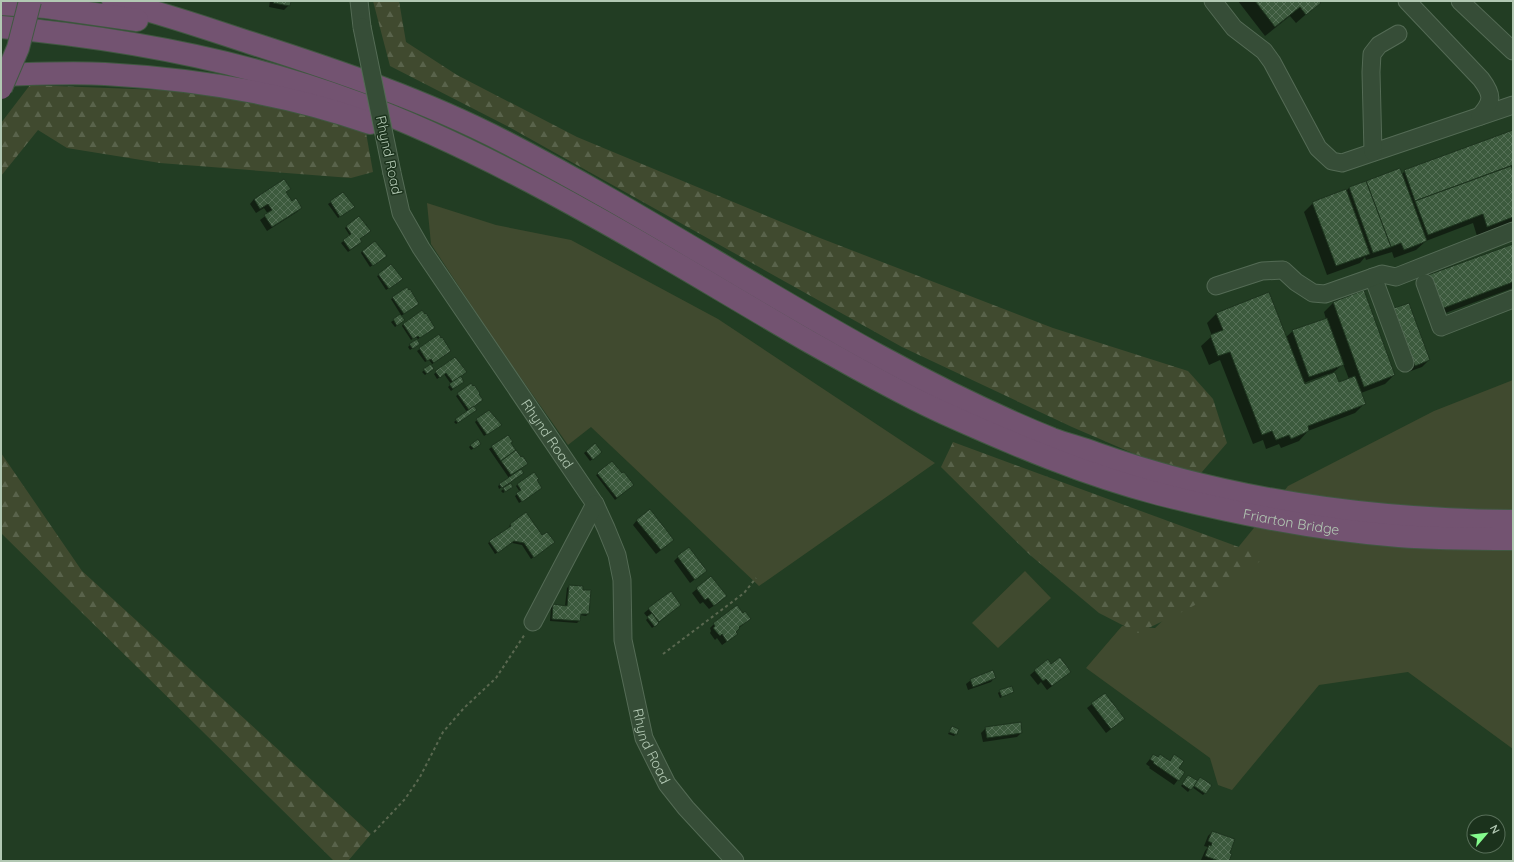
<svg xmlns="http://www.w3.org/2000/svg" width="1514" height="862" font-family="Quicksand,sans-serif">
<defs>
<pattern id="forest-firs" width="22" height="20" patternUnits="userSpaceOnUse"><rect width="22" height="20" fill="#404a2f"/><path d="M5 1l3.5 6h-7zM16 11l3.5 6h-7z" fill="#59634b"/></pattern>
<pattern id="building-cross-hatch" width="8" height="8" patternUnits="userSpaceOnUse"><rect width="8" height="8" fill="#3c5a3d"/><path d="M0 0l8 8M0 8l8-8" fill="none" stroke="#567057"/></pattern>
</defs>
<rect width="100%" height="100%" fill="#223d23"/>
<!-- grass -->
<g fill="#404a2f">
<polygon points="427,203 496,225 571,240 718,319 935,463 759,586 591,427 568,445 494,340 431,244"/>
<polygon points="1513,380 1513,749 1408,672 1319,685 1232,790 1218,785 1210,758 1086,668 1122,626 1155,628 1236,550 1288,486 1434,411"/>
<polygon points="1025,571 1051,598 998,648 972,623"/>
</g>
<!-- forest -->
<g fill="url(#forest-firs)">
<polygon points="373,1 399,1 406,42 457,75 577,137 820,238 1053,328 1188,371 1213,399 1227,443 1195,480 1072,427 902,347 509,127 390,66"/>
<polygon points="30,85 212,92 365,127 373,172 351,178 160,163 67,148 38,130 1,176 1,123"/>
<polygon points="953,442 1266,557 1208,598 1180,613 1138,633 1099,613 1030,555 941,467"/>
<polygon points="1,453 82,571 371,834 348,861 334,861 1,533"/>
</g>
<!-- shadow -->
<g fill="#0007" fill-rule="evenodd">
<polygon points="270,1 290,1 289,5 284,10 269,7"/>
<polygon points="1238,1 1318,1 1319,3 1296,23 1290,16 1265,36"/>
<polygon points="1513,131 1513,170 1511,170 1513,175 1513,222 1477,236 1473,223 1426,241 1416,250 1394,258 1392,252 1366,260 1365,257 1360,263 1327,275 1304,212 1313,203 1346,191 1349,188 1401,175 1405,171"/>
<polygon points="289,189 285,193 291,202 301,208 297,212 267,231 260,220 268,214 264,208 256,213 250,204 254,199"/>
<polygon points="343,194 352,209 338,218 328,204"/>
<polygon points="366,224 370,231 359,239 359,244 348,252 341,243 350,236 345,228 347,226"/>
<polygon points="1513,245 1513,288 1432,318"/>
<polygon points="362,251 384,257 370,267 361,253"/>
<polygon points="379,275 400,281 386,290 377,276"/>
<path d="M1363,292L1394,375L1385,384L1361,393L1365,403L1355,413L1308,431L1299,441L1281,448L1279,444L1266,449L1263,440L1253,444L1220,360L1209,365L1201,346L1212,336L1207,323L1216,314L1269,293L1286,337L1293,331L1326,319L1324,312L1333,303ZM1343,364L1349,379L1338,383L1334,372ZM1328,374L1329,376L1305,385L1304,383Z"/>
<polygon points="393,298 416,306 401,316 402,322 395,327 391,322 401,315 391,299"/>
<polygon points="1395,309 1429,360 1422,367 1408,372 1387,316"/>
<polygon points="403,324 432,329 418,339 416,337 411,340 402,326"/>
<polygon points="439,335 447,345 450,351 431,365 431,370 425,375 422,372 432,364 429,360 425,362 417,351"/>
<polygon points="410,345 417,345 410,350 408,347"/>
<polygon points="455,359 461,383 451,391 448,387 451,384 444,374 437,379 434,374"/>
<polygon points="471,384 474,412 456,424 454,422 467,412 456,396"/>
<polygon points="477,420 498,427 484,436 475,422"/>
<polygon points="507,436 522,473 499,489 498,486 509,478 489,449"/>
<polygon points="595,444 599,454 590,461 584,453"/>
<polygon points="471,445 478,446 471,450 469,447"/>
<polygon points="598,474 631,487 615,500 596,475"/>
<polygon points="536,481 539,490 519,503 515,496 520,492 516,486 518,484"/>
<polygon points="510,484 510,489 503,493 501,491"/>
<polygon points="637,520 669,544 656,554 633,525"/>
<polygon points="511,525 542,537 553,542 531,559 522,545 512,543 495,554 488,543 510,528 509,526"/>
<polygon points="678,557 701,575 690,583 674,561"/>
<polygon points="711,577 721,601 709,609 703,602 700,604 692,593"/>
<polygon points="569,586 582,591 588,614 586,616 580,615 579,621 577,623 550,621 551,607 553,605 565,606 567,588"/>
<polygon points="670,592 680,605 652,628 646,620 648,618 644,613"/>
<polygon points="743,614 750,619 739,628 732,638 722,645 717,638 715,640 710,633 711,631 710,628 714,624"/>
<polygon points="1047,660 1051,665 1065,676 1047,690 1041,682 1038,685 1030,675"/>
<polygon points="995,677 991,682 968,690 966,684 971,680"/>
<polygon points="1000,691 1013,692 1000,698 998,693"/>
<polygon points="1092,704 1119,723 1106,733 1087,708"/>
<polygon points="952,727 956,734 954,736 948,734"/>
<polygon points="986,728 1021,733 1017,737 983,742 981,733"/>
<polygon points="1153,755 1169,762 1175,755 1178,768 1184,772 1174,785 1149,768 1150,767 1146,764"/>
<polygon points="1187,778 1205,793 1203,795 1192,787 1188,792 1181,786"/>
<polygon points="1212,832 1228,861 1201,860 1205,851 1208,847 1204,846 1208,836"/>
</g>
<!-- building -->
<g fill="url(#building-cross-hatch)" stroke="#1d341e">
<polygon points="274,1 291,1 290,6 273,3"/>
<polygon points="1255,1 1319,1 1321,3 1306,15 1300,7 1275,27"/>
<polygon points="1513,130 1513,165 1415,201 1404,170"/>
<polygon points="1511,166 1513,172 1513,217 1487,227 1483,214 1428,235 1415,201"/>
<polygon points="1400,168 1427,241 1404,250 1401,243 1391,247 1366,181"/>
<polygon points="284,179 291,189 286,192 292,201 296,198 302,208 272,227 264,215 272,210 268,204 260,209 254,199"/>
<polygon points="1366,181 1391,247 1373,253 1349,187"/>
<polygon points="1346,189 1370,254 1336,266 1312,202"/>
<polygon points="343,192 355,207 340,217 330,201"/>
<polygon points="359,216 371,231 360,239 362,242 350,250 343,240 351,234 346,226"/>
<polygon points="375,241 387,256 373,266 362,251"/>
<polygon points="1513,244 1513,282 1441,309 1428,275"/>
<polygon points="391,264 403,279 389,289 378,274"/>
<polygon points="407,287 409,290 410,289 419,304 404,314 392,297"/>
<polygon points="1364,290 1395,375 1364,387 1333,302"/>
<polygon points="1269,292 1305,384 1335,372 1339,382 1355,376 1366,404 1308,426 1309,431 1291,439 1289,435 1276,440 1272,431 1262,435 1230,352 1218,356 1210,335 1223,330 1216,313"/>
<polygon points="1409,303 1430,360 1415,366 1394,308"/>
<polygon points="422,310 425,314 426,313 435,328 420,338 418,336 413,339 403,324"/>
<polygon points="400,314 405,320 397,326 393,319"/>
<polygon points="1327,318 1344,365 1309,377 1292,330"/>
<polygon points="439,334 441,338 442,337 451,351 434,363 431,359 427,361 419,348"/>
<polygon points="417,339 420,344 413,349 409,344"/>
<polygon points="455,357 467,372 453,382 446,373 440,378 435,371"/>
<polygon points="431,364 434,369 427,374 423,369"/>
<polygon points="461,376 464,382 453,389 449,384"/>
<polygon points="471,383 473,386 474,385 480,393 479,394 483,400 469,410 457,393"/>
<polygon points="474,406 477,410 458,423 455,419"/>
<polygon points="489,410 502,425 487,435 476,419"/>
<polygon points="508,435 513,442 511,443 516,450 501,461 491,446"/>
<polygon points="478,439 481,444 474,449 470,445"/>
<polygon points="595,443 602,452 593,460 586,451"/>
<polygon points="516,450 521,457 523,456 528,464 511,475 501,461"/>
<polygon points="612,461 622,473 624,472 634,485 617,498 597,473"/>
<polygon points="521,469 524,473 502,488 499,484"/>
<polygon points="534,472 539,479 537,480 542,488 522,502 516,493 521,490 517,484"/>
<polygon points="511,483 513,487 505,492 503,488"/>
<polygon points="650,509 674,540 661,550 636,520"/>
<polygon points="526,512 542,535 547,532 555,542 534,558 524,543 514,541 498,553 489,541 511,526 510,524"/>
<polygon points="689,547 707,571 695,580 677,556"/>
<polygon points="711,576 727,596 714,606 708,598 705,600 696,588"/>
<polygon points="569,585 583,586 583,590 591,590 589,614 581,614 580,621 552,619 553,604 567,606"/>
<polygon points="671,591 681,605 659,622 648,608"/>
<polygon points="737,605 743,613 745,611 751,619 739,627 740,628 736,632 738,634 727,642 722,634 720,636 713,628 715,626 713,623"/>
<polygon points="652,613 659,623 655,627 647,617"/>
<polygon points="1060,657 1071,672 1052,686 1046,679 1043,681 1034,670 1048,659 1051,664"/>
<polygon points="993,670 996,678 973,687 970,679"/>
<polygon points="1012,686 1014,692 1002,697 999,690"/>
<polygon points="1105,693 1125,719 1111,729 1091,703"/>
<polygon points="1021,722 1022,733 987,738 985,727"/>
<polygon points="952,726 959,729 957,735 949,732"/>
<polygon points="1153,754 1158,757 1160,754 1170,761 1174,754 1184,761 1179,768 1185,772 1179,781 1153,763 1154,762 1150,759"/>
<polygon points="1188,775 1198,781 1191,790 1182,784"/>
<polygon points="1200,777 1212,785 1206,794 1194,786"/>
<polygon points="1212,831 1235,839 1230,853 1232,854 1229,861 1219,861 1205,856 1209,845 1211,846 1212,843 1208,841"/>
</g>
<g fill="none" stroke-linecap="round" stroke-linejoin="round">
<defs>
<g id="minor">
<polyline points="359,1 362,27"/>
<polyline points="1213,1 1234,28 1264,51 1272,62 1318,148 1332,161 1342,163 1513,105"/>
<path d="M1407,1L1481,79C1493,95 1493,101 1480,116"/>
<polyline points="1460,1 1513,51"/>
<polyline points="1373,152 1371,72 1372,54 1379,45 1398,34"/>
<path id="s1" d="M392,173L401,213L421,248L595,504L606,528L617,555L622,580L623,640L644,738L667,784L686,808L735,861"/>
<polyline points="1373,277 1405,363"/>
<polyline points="1425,283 1441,327 1513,299"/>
<polyline points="1216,286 1262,271 1283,270 1296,282 1313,293 1325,294 1382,274 1396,277 1513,231"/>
<polyline points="533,622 595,504"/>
</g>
<g id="highway">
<path d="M113,1C160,12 205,28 251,43C338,71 424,100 505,142C690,237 859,361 1052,439C1066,444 1081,448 1095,453C1230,501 1371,520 1513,521"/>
<polyline points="1,4 46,7 137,20"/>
<path id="s2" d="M1,27C123,38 243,60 358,103C439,133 517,173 592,215C666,256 737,300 810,342C855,367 899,393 946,414C1015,445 1086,475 1159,494C1238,514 1318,530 1399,536C1437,539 1475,539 1513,539"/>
<path d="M1,75C35,74 70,72 105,74C194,79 285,93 370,123"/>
</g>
</defs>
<!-- minor casing -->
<use href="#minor" stroke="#546b55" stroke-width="19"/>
<!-- highway casing -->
<use href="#highway" stroke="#415842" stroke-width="24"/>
<!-- path -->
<g stroke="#5a6850" stroke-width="2" stroke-dasharray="3 3" stroke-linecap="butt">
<polyline points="663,654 744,593 756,578"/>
<polyline points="374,832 405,799 420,777 443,732 464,708 496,678 525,634"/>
</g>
<!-- minor -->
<use href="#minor" stroke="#364d37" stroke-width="17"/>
<!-- highway -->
<use href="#highway" stroke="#735371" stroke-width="22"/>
<defs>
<polyline id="minor-bridge" points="362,27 392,173"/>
<polyline id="highway-bridge" points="1,88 18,48 30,1"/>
</defs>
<!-- minor-bridge casing -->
<use href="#minor-bridge" stroke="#546b55" stroke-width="19" stroke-linecap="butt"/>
<!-- highway-bridge casing -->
<use href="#highway-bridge" stroke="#415842" stroke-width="24" stroke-linecap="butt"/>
<!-- minor-bridge -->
<use href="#minor-bridge" stroke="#364d37" stroke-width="17"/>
<!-- highway-bridge -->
<use href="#highway-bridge" stroke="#735371" stroke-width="22"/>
</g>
<g text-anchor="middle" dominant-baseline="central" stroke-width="3" stroke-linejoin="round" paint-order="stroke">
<!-- street labels -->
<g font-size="14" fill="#b2c8b3" stroke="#1b321c">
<text transform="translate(389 155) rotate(78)">Rhynd Road</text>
<text stroke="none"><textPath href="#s1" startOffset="306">Rhynd Road</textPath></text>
<text stroke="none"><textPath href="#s2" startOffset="1395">Friarton Bridge</textPath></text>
<text stroke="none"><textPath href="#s1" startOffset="642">Rhynd Road</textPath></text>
</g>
</g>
<!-- border -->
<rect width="1514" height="862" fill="none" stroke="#b2c8b3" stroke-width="4"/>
<!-- north arrow -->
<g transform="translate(1486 834) rotate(62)"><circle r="19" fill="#1b321c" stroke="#576e58"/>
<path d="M0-3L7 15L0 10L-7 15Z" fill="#84fb8d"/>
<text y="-6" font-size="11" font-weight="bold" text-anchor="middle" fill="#b2c8b3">N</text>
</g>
</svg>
